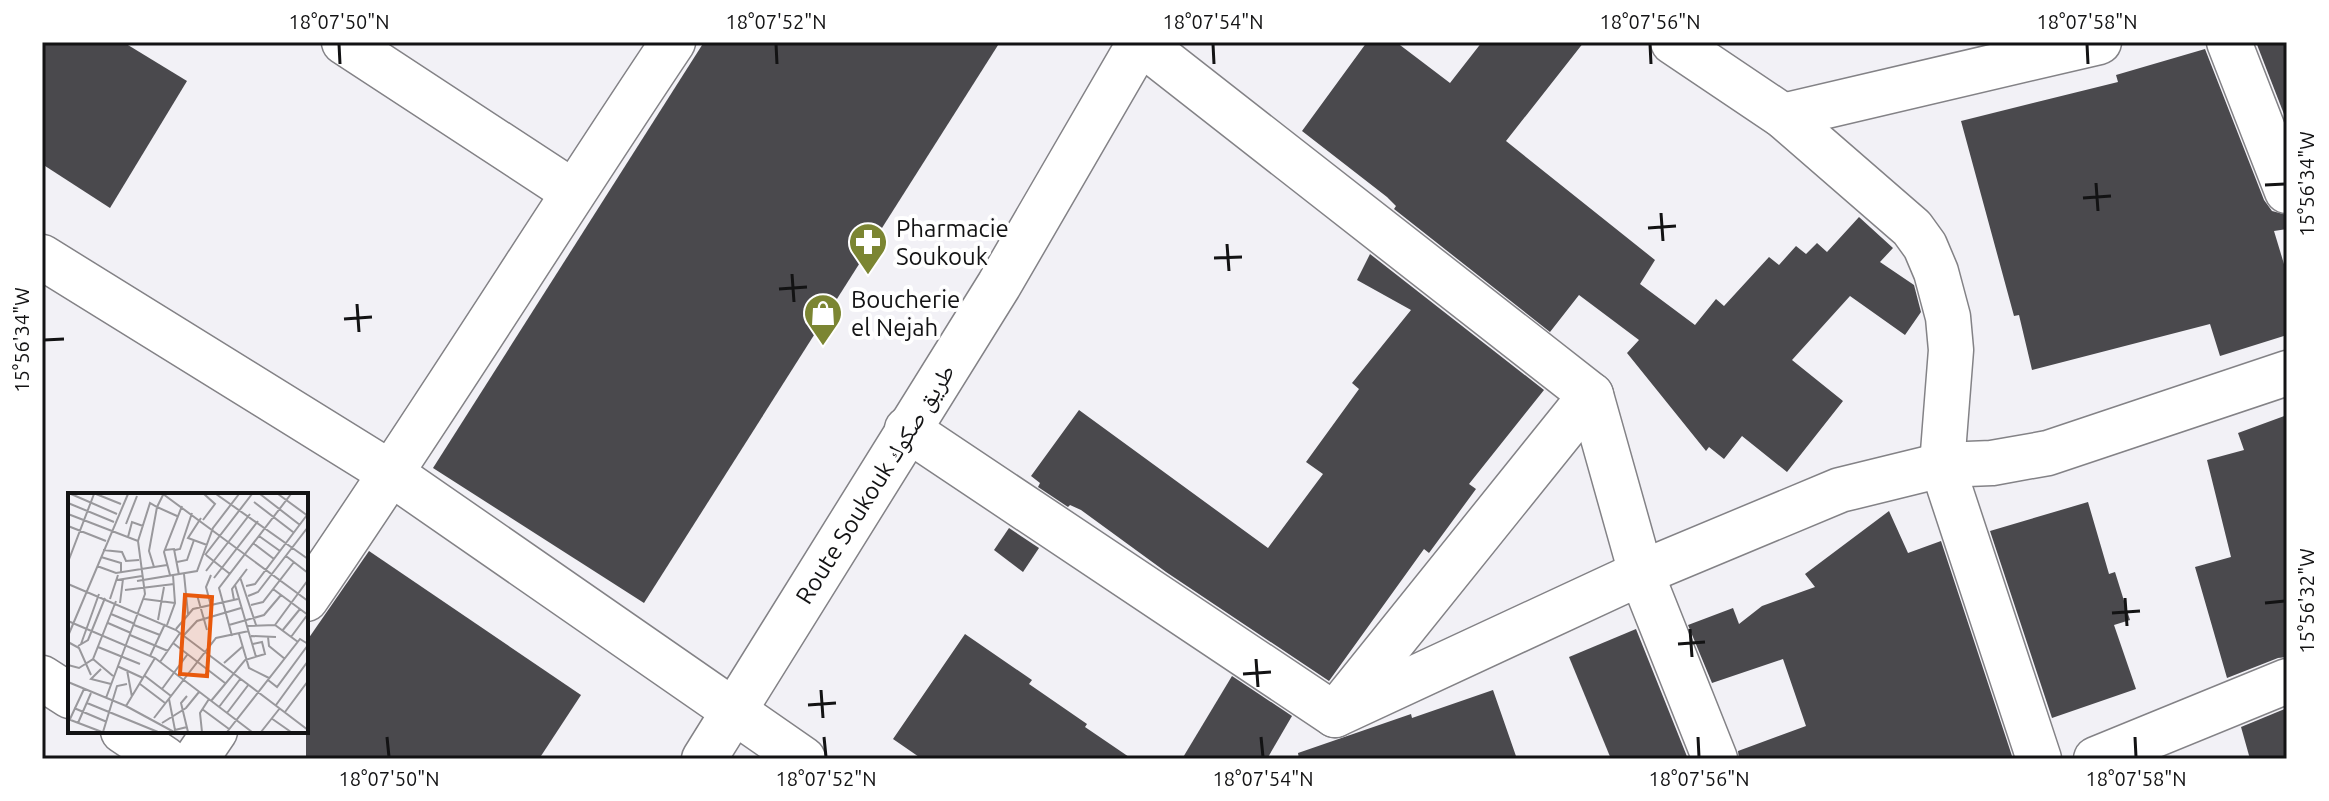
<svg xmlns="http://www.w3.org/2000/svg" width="2329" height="801" font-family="Ubuntu,'Noto Naskh Arabic',sans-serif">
<rect width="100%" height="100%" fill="#f2f1f6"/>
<!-- building -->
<g fill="#4a494d">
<polygon points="42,42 123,42 187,81 110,208 42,164"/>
<polygon points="704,42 1000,42 644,603 433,468"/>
<polygon points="1367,42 1396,42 1450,83 1482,42 1584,42 1506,141 1655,260 1640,284 1695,325 1716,299 1724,306 1769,257 1779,265 1796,246 1806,254 1817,243 1827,252 1859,217 1893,248 1880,262 1914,285 1921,312 1905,335 1850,296 1792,360 1843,401 1787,472 1742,436 1724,459 1709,447 1706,451 1627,353 1639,340 1579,295 1550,332 1394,209 1396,206 1387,197 1302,131"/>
<polygon points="2256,42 2287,42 2287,122"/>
<polygon points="2205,49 2264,200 2272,211 2287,215 2287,229 2274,231 2287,274 2287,335 2220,356 2210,324 2032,370 2019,315 2014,316 1961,121 2118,82 2116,75"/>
<polygon points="1370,254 1544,390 1469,484 1476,489 1429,553 1424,549 1329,681 1166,572 1081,510 1070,505 1068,507 1038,487 1040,483 1031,476 1079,410 1268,548 1323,474 1306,462 1359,389 1352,383 1411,310 1357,280"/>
<polygon points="2287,415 2287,657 2278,658 2227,678 2195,567 2231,557 2207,460 2244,450 2238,433"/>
<polygon points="2088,502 2109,574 2115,572 2130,620 2114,625 2136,689 2052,718 1990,531"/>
<polygon points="1889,511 1908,553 1941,541 2013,759 1739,759 1738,751 1806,726 1783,659 1712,683 1688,625 1733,608 1739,624 1762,606 1815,587 1805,574"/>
<polygon points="1009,528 1039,548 1023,572 994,550"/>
<polygon points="369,551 581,695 539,759 306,759 306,642"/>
<polygon points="1636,629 1688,759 1611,759 1569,657"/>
<polygon points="965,634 1032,680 1029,684 1087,724 1085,727 1132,759 922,759 893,739"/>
<polygon points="1232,676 1292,716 1267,759 1182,759"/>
<polygon points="1493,690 1517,759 1299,759 1298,753 1411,714 1412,718"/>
<polygon points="2287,708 2287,759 2250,759 2241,727"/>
</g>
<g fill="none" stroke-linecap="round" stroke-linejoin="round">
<defs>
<g id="minor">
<polyline points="344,42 573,192"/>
<polyline points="1140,42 1591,395 1641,573 1715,759"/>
<polyline points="1673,42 1783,116 1912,228 1925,246 1936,272 1948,317 1951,350 1942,465 2039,759"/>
<polyline points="2229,42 2287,191"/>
<polyline points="1783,116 2099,42"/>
<polyline points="42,257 392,474 803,759"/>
<polyline points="907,429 1335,715"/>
<path d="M306,599C432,416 549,227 673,42"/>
<polyline points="42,678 70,696"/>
<polyline points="1341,706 1591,395"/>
<polyline points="1335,715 1641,573 1840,490 1942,465 1992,463 2048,453 2287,373"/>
<polyline points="123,731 165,759"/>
<polyline points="196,759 215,731"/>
<polyline points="704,759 999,285 1140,42"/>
<polyline points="2096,759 2287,681"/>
</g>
</defs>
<!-- minor casing -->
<use href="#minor" stroke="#838286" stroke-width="47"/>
<!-- minor -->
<use href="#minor" stroke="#fff" stroke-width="44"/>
</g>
<!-- ticks -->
<path fill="none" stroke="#131314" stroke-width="3" d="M339,44L340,64M776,44L777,64M1213,44L1214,64M1650,44L1651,64M2087,44L2088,64M2096,183L2098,211M2265,185L2285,184M2083,198L2111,196M1661,213L1663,241M1648,228L1676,226M1227,244L1229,271M1214,258L1242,257M792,274L794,302M779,289L807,287M357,304L359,332M344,319L372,317M44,340L64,339M2125,598L2127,626M2265,603L2285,601M2112,613L2140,611M1690,629L1692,657M1678,644L1705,642M1256,659L1258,687M1243,674L1271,672M821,690L823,718M808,705L836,703M387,737L389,757M824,737L826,757M1261,737L1263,757M1698,737L1699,757M2135,737L2136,757"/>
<!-- icons -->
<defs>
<symbol id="pharmacy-pin" viewBox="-11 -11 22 30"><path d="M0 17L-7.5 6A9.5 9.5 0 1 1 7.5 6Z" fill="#7b8532" stroke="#fff"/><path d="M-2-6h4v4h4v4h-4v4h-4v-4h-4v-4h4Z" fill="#fff"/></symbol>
<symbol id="shop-pin" viewBox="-11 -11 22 30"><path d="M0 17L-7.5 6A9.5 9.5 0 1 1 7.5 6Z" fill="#7b8532" stroke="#fff"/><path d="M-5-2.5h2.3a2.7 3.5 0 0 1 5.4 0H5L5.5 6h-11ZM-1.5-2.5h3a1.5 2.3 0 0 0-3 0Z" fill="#fff"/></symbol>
</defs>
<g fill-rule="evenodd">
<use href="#pharmacy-pin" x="846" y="220" width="44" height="60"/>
<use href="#shop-pin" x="801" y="291" width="44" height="60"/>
</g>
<g text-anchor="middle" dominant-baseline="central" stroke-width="8" stroke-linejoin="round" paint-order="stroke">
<!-- poi labels -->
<g font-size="24" fill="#131314" stroke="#fff" text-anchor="start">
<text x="896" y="228">Pharmacie<tspan x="896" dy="28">Soukouk</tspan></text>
<text x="851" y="299">Boucherie<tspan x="851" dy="28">el Nejah</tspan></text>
</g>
<!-- street labels -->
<g font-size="24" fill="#131314" stroke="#fff">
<text transform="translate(875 484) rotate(-58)">Route Soukouk طريق صكوك</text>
</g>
</g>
<!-- overview -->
<g transform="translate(68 493)">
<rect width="240" height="240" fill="#f2f1f6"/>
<path fill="none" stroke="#99989c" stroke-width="2" d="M3,1L49,21M28,1L53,11M95,1L240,108M148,1L240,66M192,1L232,32M210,1L240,23M186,9L225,39M0,10L46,29M0,21L70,48L77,101L38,205M133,25L120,45L139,52M135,27L147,11L136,1M58,31L69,3M0,33L38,48M191,43L212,58M60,44L64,29L75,33M70,48L82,10L89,14L95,2M185,50L206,66M35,57L54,59L58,68L71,67M97,57L106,56L111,82M107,57L112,56L124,20M137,62L184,1M138,62L162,81M218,63L240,80M33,64L53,70V80M0,69L26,1M109,69L119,67L126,47M29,73L48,80L99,72M86,74L81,58L89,14L109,23M138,78L182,21M116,81L120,121M102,82L96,59L114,13M172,84L188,132M146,85L190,28M49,87L74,83M69,88L129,78L145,35L171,1M0,91L108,137L240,237M167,92L188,164M178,93L187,91L239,22M205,96L240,122M57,97L106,91M129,102L139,137M180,103L190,99L240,34M42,106L50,82M76,106L107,110M166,107L164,96L179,76M52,110L55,86M183,112L195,109L226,69M143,113L138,94L143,82M43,121L67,131M90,127L96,94M0,128L87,165L184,239M40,130L63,140M66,132L92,142M99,132L107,110L105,82M161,132L196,122L213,102M207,132L240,87M179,133L207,132L230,149M108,136L125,116L170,106M214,138L232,116M171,141L181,175L201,185M62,142L100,158M116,142L129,128L173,115M0,143L60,1M164,143L151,95L223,1M183,143L208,144M200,144L201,153L217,166M223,144L240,121M0,149L11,155L23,182M105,150L157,190M13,151L31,101M10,153L20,147L37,105M30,154L72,171M82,163L97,131M25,166L45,183M92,169L112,140M156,170L174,154M0,172L11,175L25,166L48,108M49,173L75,185M33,176L23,186L43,191M59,177L64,204M77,183L103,203M200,187L209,194L240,152M0,189L58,213L87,165M72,191L97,210M94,196L119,162M119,203L113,210L120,239M101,206L107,237L119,234M143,208L177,167L197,161L194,149L185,151M19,210L90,239M208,212L240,168M58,213L106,239M151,214L173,185M6,215L39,229M134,216L161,236M217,219L240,188M159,220L181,191M86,225L148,145L181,138M203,225L223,239M0,226L34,239M2,226L16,196M10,230L23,200M94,230L118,215L131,199M35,239L49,193L59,191M134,239L132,220L141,206M159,239L232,146L240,151M193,239L212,215"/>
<path fill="#e8590c" fill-opacity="0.15" stroke="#e8590c" stroke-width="4" d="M117,102L144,104L139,183L112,181Z"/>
<rect width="240" height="240" fill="none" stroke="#131314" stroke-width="4"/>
</g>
<!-- border -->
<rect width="2329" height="801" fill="none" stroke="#ffffff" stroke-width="88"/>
<rect x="44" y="44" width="2241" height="713" fill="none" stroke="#131314" stroke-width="3"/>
<g font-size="20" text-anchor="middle" fill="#131314">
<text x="339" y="29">18°07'50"N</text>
<text x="776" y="29">18°07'52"N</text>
<text x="1213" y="29">18°07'54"N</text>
<text x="1650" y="29">18°07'56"N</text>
<text x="2087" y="29">18°07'58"N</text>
<text transform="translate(2307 184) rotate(-90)" y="7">15°56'34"W</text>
<text transform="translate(22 340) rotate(-90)" y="7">15°56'34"W</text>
<text transform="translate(2307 601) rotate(-90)" y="7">15°56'32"W</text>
<text x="389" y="786">18°07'50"N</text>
<text x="826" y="786">18°07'52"N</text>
<text x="1263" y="786">18°07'54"N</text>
<text x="1699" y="786">18°07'56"N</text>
<text x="2136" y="786">18°07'58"N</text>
</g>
</svg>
